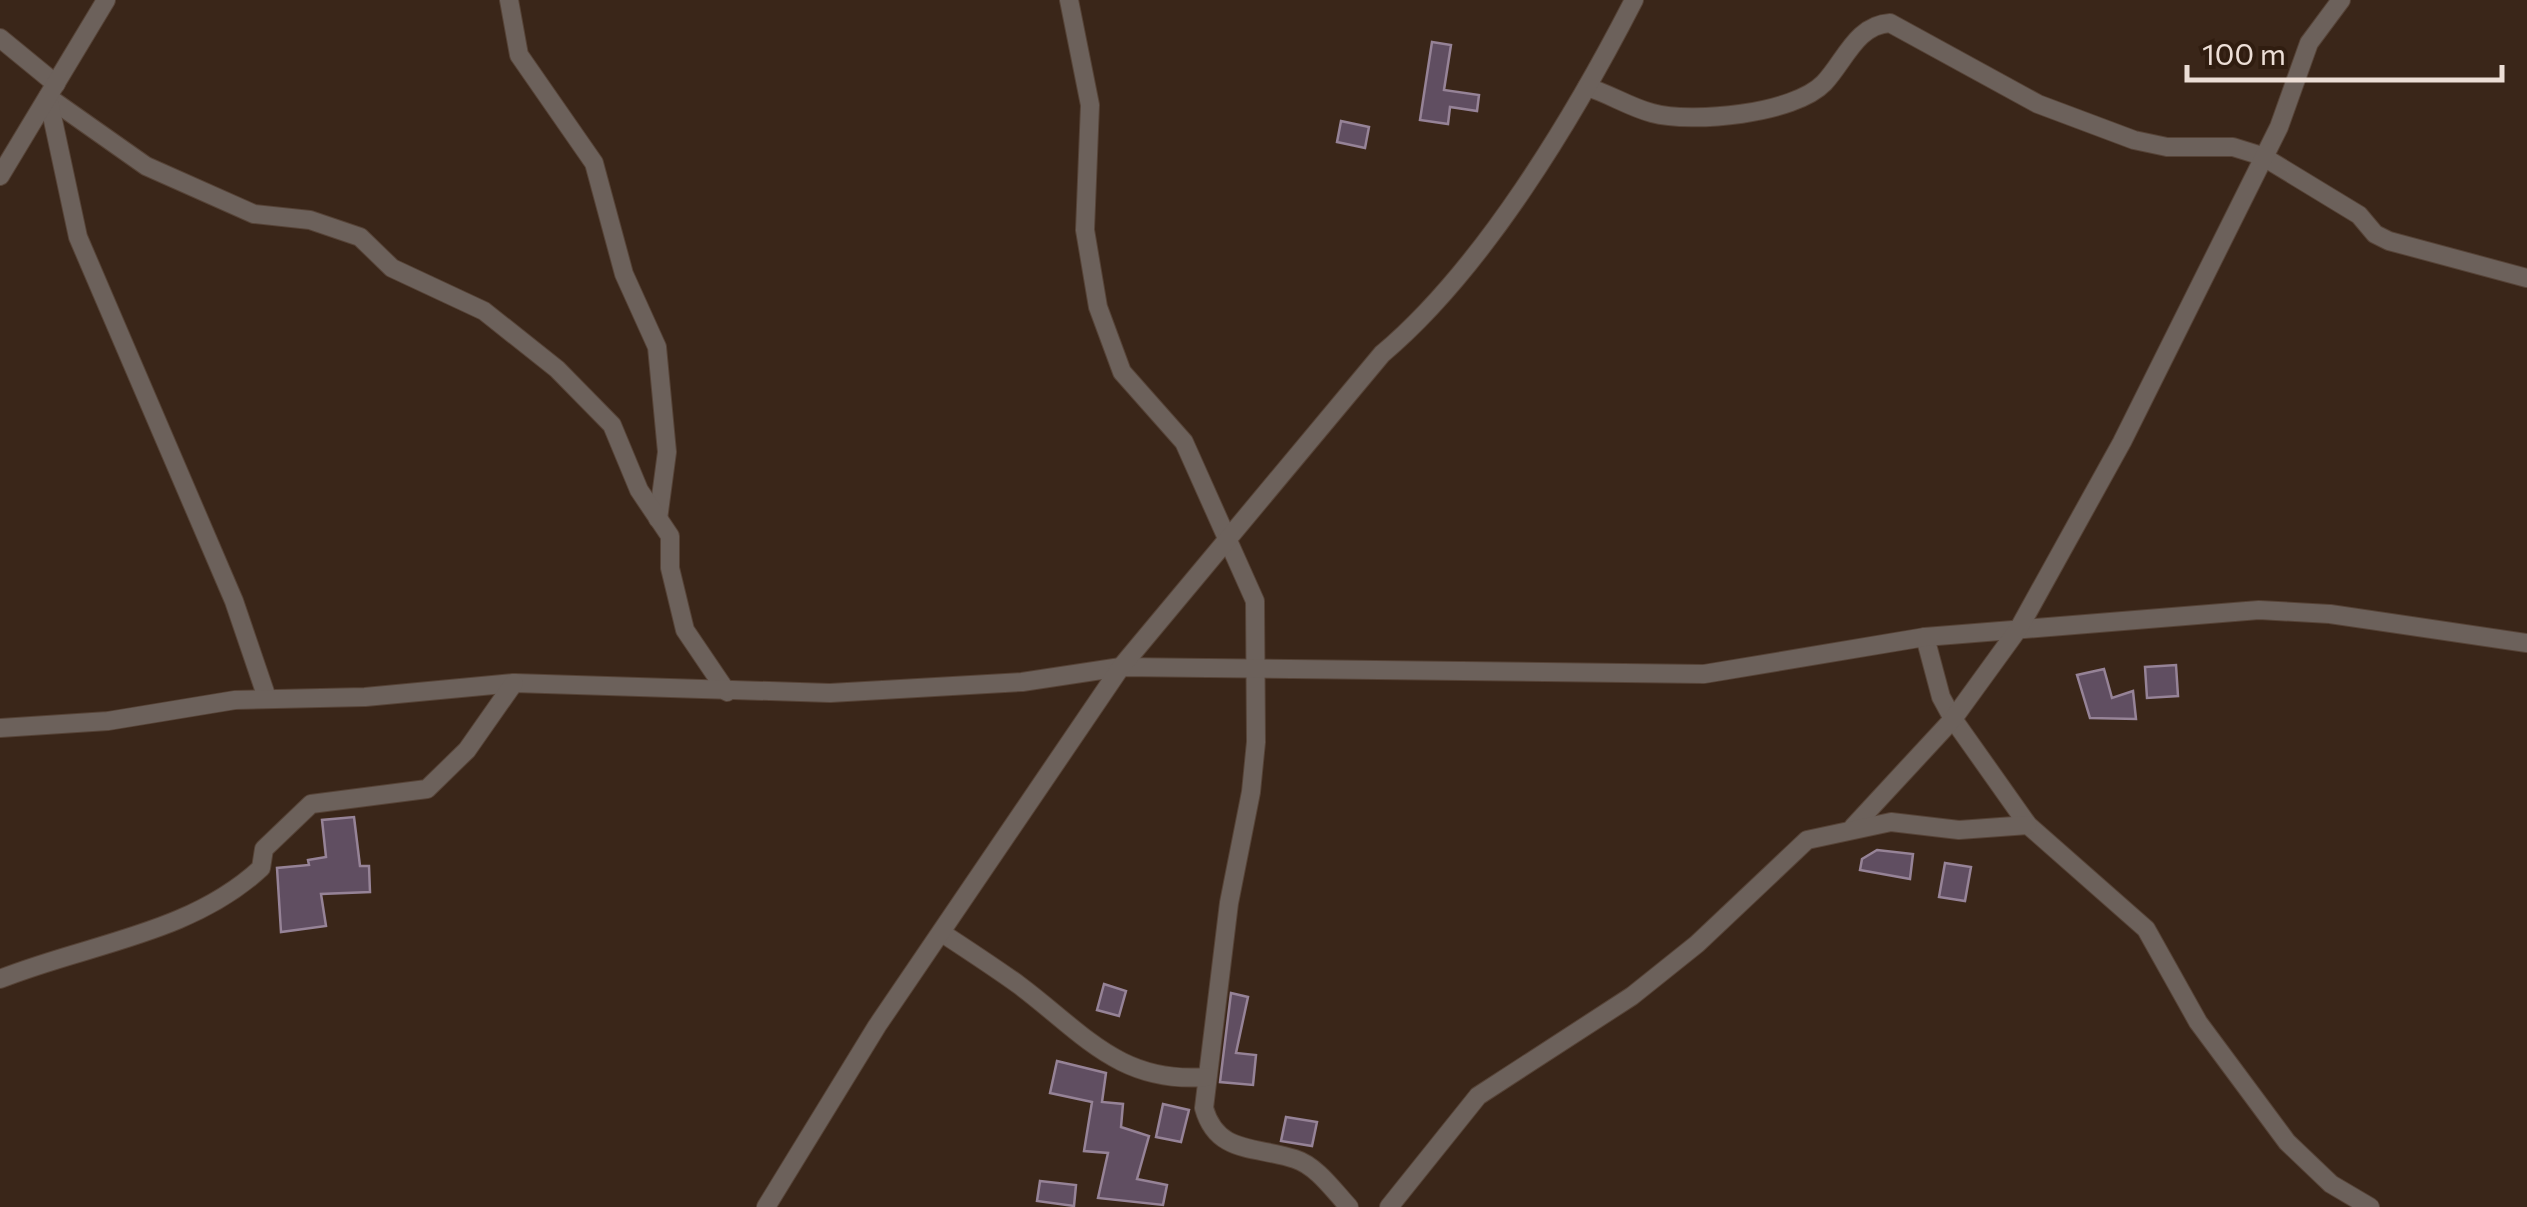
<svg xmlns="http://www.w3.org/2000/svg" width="2527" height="1207" font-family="Commissioner,sans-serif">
<rect width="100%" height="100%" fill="#3a2619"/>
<!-- building -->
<g fill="#604e61" stroke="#968397" stroke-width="2.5">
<polygon points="1432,42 1451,45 1444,90 1479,95 1477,111 1450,107 1448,124 1420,120"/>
<polygon points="1341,121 1369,127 1365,148 1337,142"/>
<polygon points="2176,665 2178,696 2147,698 2145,667"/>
<polygon points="2104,669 2112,698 2133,691 2136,719 2090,718 2077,675"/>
<polygon points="354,817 360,866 369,866 370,892 321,894 326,926 281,932 277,868 309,865 308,860 326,857 322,820"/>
<polygon points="1877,850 1913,854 1910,879 1860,870 1862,859"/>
<polygon points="1945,863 1971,867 1965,901 1939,897"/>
<polygon points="1104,984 1126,991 1119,1016 1097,1010"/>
<polygon points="1231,993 1248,997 1236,1053 1256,1055 1253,1085 1220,1082"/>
<polygon points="1057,1061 1106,1073 1102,1102 1123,1104 1121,1127 1149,1136 1137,1179 1167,1185 1163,1205 1098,1198 1108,1153 1084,1151 1092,1102 1050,1093"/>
<polygon points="1163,1104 1189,1110 1181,1142 1156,1137"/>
<polygon points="1286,1117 1317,1122 1312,1146 1281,1141"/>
<polygon points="1040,1181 1076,1185 1074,1206 1037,1201"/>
</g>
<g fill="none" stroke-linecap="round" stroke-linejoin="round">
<defs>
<g id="street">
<polyline points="509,0 519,55 594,163 624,274 657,347 667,452 658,519"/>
<path d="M1069,0L1090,105L1085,230L1098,307L1122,372L1184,442L1255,601L1256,742L1251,792L1229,903L1204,1108C1217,1155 1257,1146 1295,1159C1317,1166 1334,1191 1349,1207"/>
<polyline points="0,38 56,84"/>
<path d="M1587,87C1610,94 1629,107 1652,113C1692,124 1794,114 1824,83C1845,61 1856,25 1890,23L2038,104L2134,140L2167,147H2233L2262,156L2359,215L2375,234L2389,241L2527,278"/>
<polyline points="48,97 146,166 254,214 310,220 360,237 392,268 484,311 557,369 612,425 639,490 670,536 670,568 685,630 727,692"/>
<polyline points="48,97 78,237 234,601 267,698"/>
<polyline points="0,176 106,0"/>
<polyline points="1925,637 1941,697 1953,719 2028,825 2146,929 2198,1022 2287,1142 2331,1184 2370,1207"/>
<polyline points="0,728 108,721 235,700 365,697 514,683 830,693 1022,682 1121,667 1704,674 1925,637 2259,610 2330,614 2527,643"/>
<polyline points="1853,827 1953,719 2019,628 2122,442 2279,127 2309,43 2341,0"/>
<path d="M942,933C968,950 994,967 1019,985C1082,1032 1119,1084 1206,1077"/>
<path d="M0,979C87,944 190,934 261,868L264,849L311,804L427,789L467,750L514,683"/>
<path d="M766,1207L877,1026L1121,667L1382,354C1483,269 1574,117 1634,0"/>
<polyline points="1389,1207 1478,1096 1632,996 1697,944 1807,840 1891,822 1959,830 2028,825"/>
</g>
</defs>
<!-- street casing -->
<use href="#street" stroke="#564337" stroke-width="20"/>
<!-- street -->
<use href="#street" stroke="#6c615b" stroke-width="18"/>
</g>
<!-- scale -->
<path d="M2187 65v15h315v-15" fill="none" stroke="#ecded6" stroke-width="5"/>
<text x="2202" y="65" font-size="30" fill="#ecded6" stroke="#301d10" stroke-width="8" paint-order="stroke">100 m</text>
</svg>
